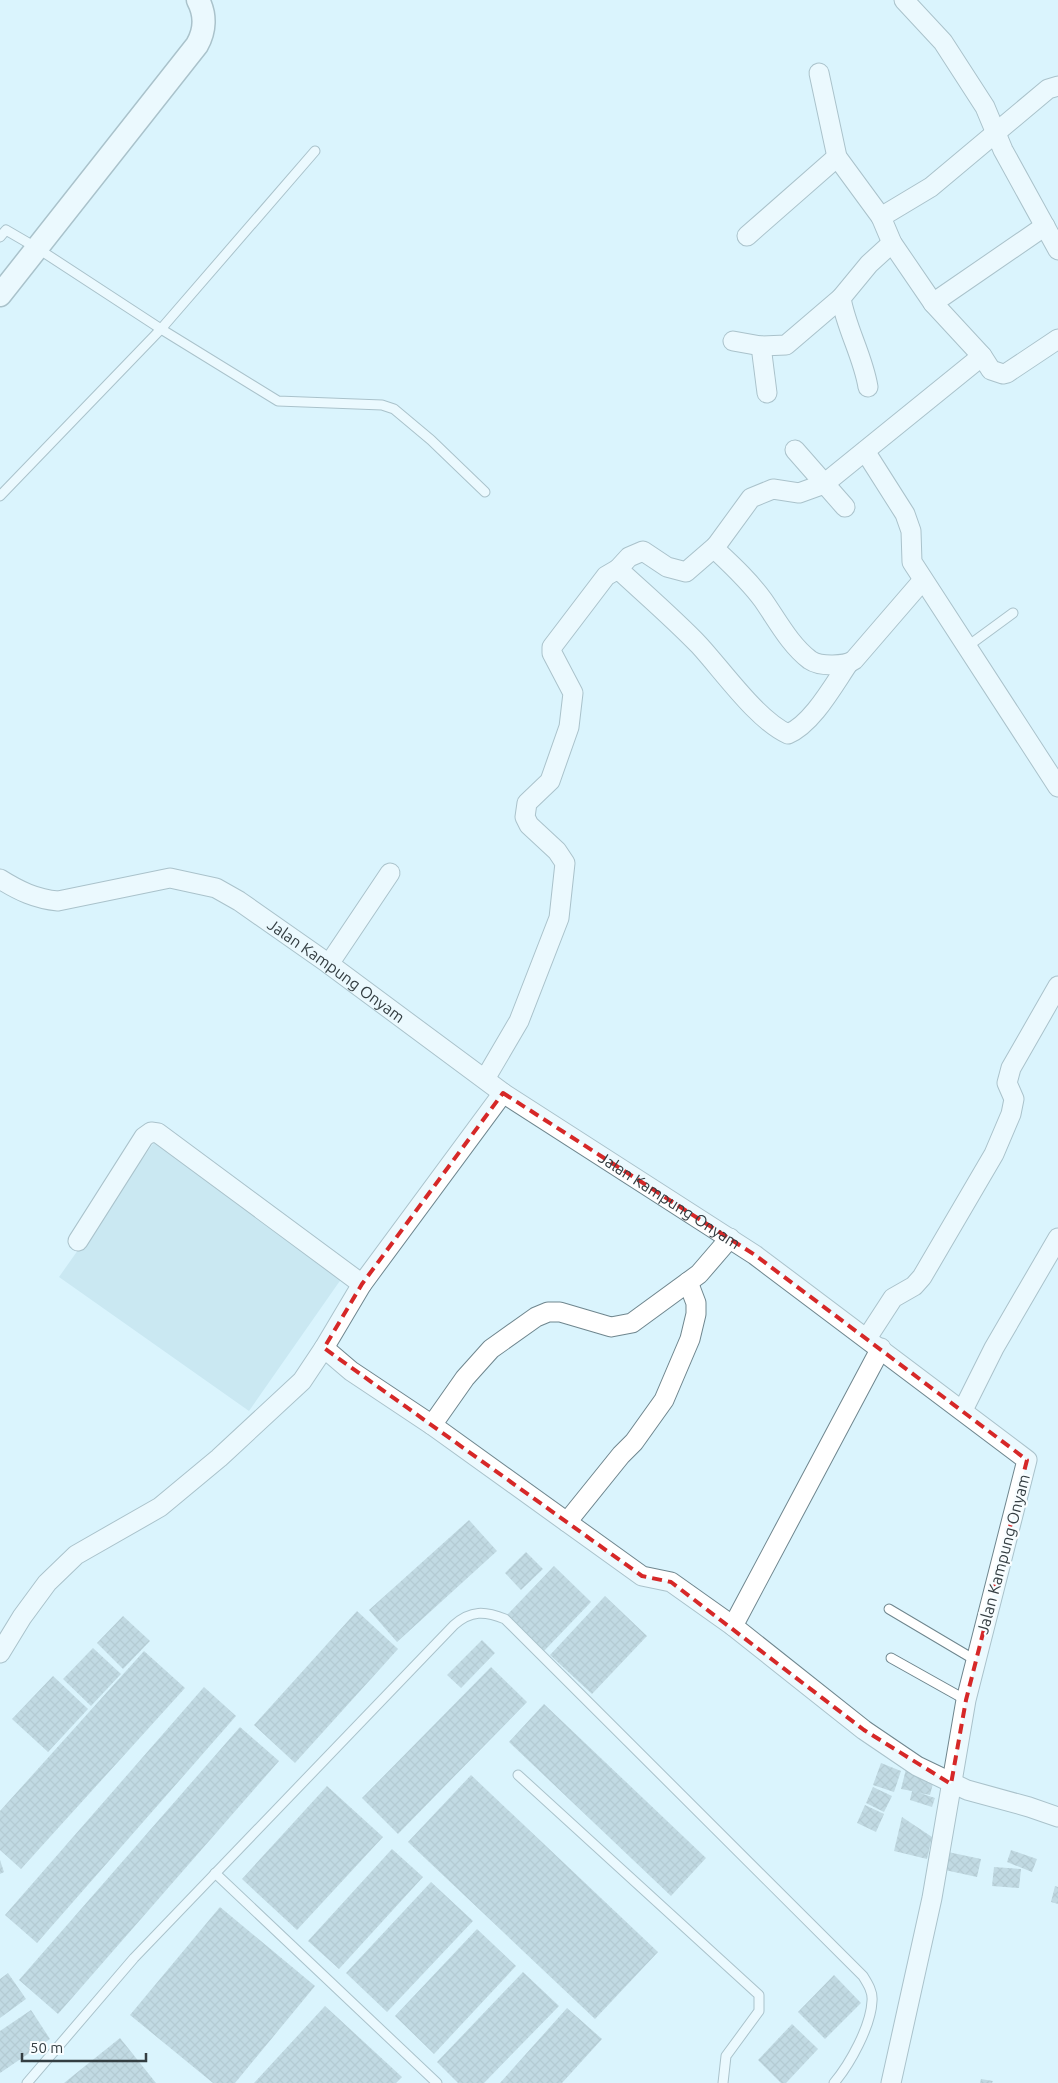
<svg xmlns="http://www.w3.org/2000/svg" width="1058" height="2083" font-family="Ubuntu,sans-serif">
<defs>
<pattern id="building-cross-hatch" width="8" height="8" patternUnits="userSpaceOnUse" patternTransform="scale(1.25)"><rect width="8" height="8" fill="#a2bbc3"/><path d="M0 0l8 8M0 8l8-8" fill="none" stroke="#8599a0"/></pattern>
</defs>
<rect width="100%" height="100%" fill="#daf4fd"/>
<!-- park -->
<polygon fill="#b5d9e5" points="155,1141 344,1275 249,1411 59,1277"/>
<!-- building -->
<g fill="url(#building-cross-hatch)">
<polygon points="469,1520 497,1551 397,1642 369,1610"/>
<polygon points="526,1552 543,1569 521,1590 505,1573"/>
<polygon points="554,1566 591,1602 544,1651 507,1615"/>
<polygon points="605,1596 647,1636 592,1694 550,1655"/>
<polygon points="357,1611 398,1649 295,1763 254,1725"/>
<polygon points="123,1616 150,1641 123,1669 97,1643"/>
<polygon points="482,1640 495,1653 461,1688 447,1675"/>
<polygon points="93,1648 121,1674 91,1706 63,1679"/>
<polygon points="144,1651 185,1688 21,1869 0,1850 0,1811"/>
<polygon points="491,1667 527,1702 398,1834 362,1798"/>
<polygon points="53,1676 88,1709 48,1752 12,1719"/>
<polygon points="204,1687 236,1716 37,1943 5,1915"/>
<polygon points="544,1704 706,1858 671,1896 509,1742"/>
<polygon points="240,1727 279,1761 58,2014 19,1980"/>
<polygon points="881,1763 901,1771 894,1792 873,1785"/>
<polygon points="906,1769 935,1776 930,1795 920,1793 935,1798 932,1807 910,1800 912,1791 901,1789"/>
<polygon points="471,1775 658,1952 595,2019 408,1842"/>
<polygon points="327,1786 383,1837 297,1930 242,1879"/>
<polygon points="873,1787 892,1796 884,1812 866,1803"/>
<polygon points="865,1805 884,1814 876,1832 857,1823"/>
<polygon points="902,1817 932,1837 927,1859 894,1851"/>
<polygon points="392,1849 423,1877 339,1969 308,1941"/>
<polygon points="1011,1850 1037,1859 1032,1872 1007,1862"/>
<polygon points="948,1852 981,1859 977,1877 945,1870"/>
<polygon points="0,1860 4,1872 0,1874"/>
<polygon points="994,1867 1021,1869 1019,1888 992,1886"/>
<polygon points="431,1882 473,1921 387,2012 346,1973"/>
<polygon points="1055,1886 1058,1887 1058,1904 1051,1902"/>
<polygon points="220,1907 315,1986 235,2083 213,2083 130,2015"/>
<polygon points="477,1929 516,1966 434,2054 395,2016"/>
<polygon points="523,1972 559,2006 484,2083 458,2083 437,2062"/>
<polygon points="8,1973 26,1999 0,2018 0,1979"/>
<polygon points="834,1975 861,2003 825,2039 798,2012"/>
<polygon points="325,2006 402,2077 396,2083 254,2083"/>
<polygon points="567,2008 602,2039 562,2083 500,2083"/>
<polygon points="31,2010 50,2039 0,2073 0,2031"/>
<polygon points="792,2024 818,2049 786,2083 781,2083 758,2060"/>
<polygon points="120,2038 156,2083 64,2083"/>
<polygon points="981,2079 993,2081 992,2083 980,2083"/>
</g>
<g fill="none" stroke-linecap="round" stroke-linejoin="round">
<defs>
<g id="service">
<polyline points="0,237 6,230 37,248 161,329 278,401 382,405 394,409 431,440 485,492"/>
<polyline points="0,496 161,329 315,151"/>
<polyline points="968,646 1013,613"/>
<polyline points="889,1609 975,1660"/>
<polyline points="891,1658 966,1700"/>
<polyline points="518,1775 759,1995 759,2011 726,2056 723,2083"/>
<polyline points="215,1873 437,2083"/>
<path d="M27,2083L134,1958L454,1625C471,1610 485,1611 505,1619L863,1976C868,1984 873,1992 872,2001C871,2026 850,2064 834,2083"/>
</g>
<g id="minor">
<polyline points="904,0 943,42 985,107 1003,150 1058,250"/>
<polyline points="819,73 837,157 881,217"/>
<polyline points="1058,86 1048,89 931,187 881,217 892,243 933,303 982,356 991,370 1003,374 1007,373 1058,339"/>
<polyline points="747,236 837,157"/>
<polyline points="933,303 1045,226"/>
<polyline points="733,341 761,346 786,345 841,298"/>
<polyline points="761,346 767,393"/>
<path d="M868,387C863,356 846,328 841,298L869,264L892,243"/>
<polyline points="795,450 845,507"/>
<polyline points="865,451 905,514 911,531 912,562 1058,787"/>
<polyline points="618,569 629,557 643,551 667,567 686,572 716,546"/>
<path d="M923,580L854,660C846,666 820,667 810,660C790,645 777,620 763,600C750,582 734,567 718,552L716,546L751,498L773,489L799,493L824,484L982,356"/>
<path id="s1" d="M0,879C19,891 36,899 58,901L170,878L216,888L239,901L329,964L503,1093L755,1255L1027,1460L966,1700L932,1898L891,2083"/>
<polyline points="329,964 390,873"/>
<path d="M485,1079L519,1021L559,918L565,863L557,851L529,825L525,817L527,803L550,781L569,727L573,693L552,653V647L606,576L618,569C645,594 674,619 699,645C723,671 757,720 788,734C812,724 833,686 848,664"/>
<polyline points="78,1241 144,1137 151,1132 158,1133 362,1284"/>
<polyline points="867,1338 893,1298 914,1286 922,1277 994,1154 1011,1114 1014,1099 1007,1083 1011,1068 1058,986"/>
<polyline points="324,1348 351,1371 432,1425 465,1378 491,1349 536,1317 548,1312 560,1312 611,1327 632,1323 699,1274 730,1238"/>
<polyline points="963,1410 994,1348 1058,1238"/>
<polyline points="432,1425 642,1576 671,1582 733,1626 864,1730 917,1766 967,1790 1029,1807 1058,1817"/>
<polyline points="567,1522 621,1455 634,1442 664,1400 690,1339 696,1314 696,1303 688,1282"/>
<polyline points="733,1626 881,1348"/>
<polyline points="0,1653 22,1617 47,1583 76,1555 160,1507 219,1458 302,1381 324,1348 362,1284 503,1093"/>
</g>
<path id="tertiary" d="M0,295L197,45C205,31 206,15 198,0"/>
</defs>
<!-- service casing -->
<use href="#service" stroke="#6f868e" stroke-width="11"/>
<!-- minor casing -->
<use href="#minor" stroke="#6f868e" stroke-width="21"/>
<!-- tertiary casing -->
<use href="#tertiary" stroke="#6f868e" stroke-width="25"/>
<!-- service -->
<use href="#service" stroke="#fff" stroke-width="9"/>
<!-- minor -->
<use href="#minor" stroke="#fff" stroke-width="19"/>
<!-- tertiary -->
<use href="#tertiary" stroke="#fff" stroke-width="22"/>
</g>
<!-- marked area -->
<path d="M0 0H1058V2083H0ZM503,1093L755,1255L1027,1460L966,1700L951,1784L864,1730L671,1582L642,1576L324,1348L362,1284Z" fill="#daf4fd" fill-opacity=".55" fill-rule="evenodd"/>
<path fill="none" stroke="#d62828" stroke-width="4" stroke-dasharray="10 6" stroke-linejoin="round" d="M503,1093L755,1255L1027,1460L966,1700L951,1784L864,1730L671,1582L642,1576L324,1348L362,1284Z"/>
<g text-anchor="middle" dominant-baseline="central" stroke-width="4.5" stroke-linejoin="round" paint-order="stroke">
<!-- street labels -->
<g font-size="16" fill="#343e42" stroke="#f8fdff">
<text stroke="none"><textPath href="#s1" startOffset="370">Jalan Kampung Onyam</textPath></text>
<text stroke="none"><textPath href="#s1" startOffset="775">Jalan Kampung Onyam</textPath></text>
<text transform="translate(1003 1554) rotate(-75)">Jalan Kampung Onyam</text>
</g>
</g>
<!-- scale -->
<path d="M22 2053v8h124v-8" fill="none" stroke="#343e42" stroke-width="2.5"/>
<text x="30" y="2053" font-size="15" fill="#343e42" stroke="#f8fdff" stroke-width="4" paint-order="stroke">50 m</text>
</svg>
